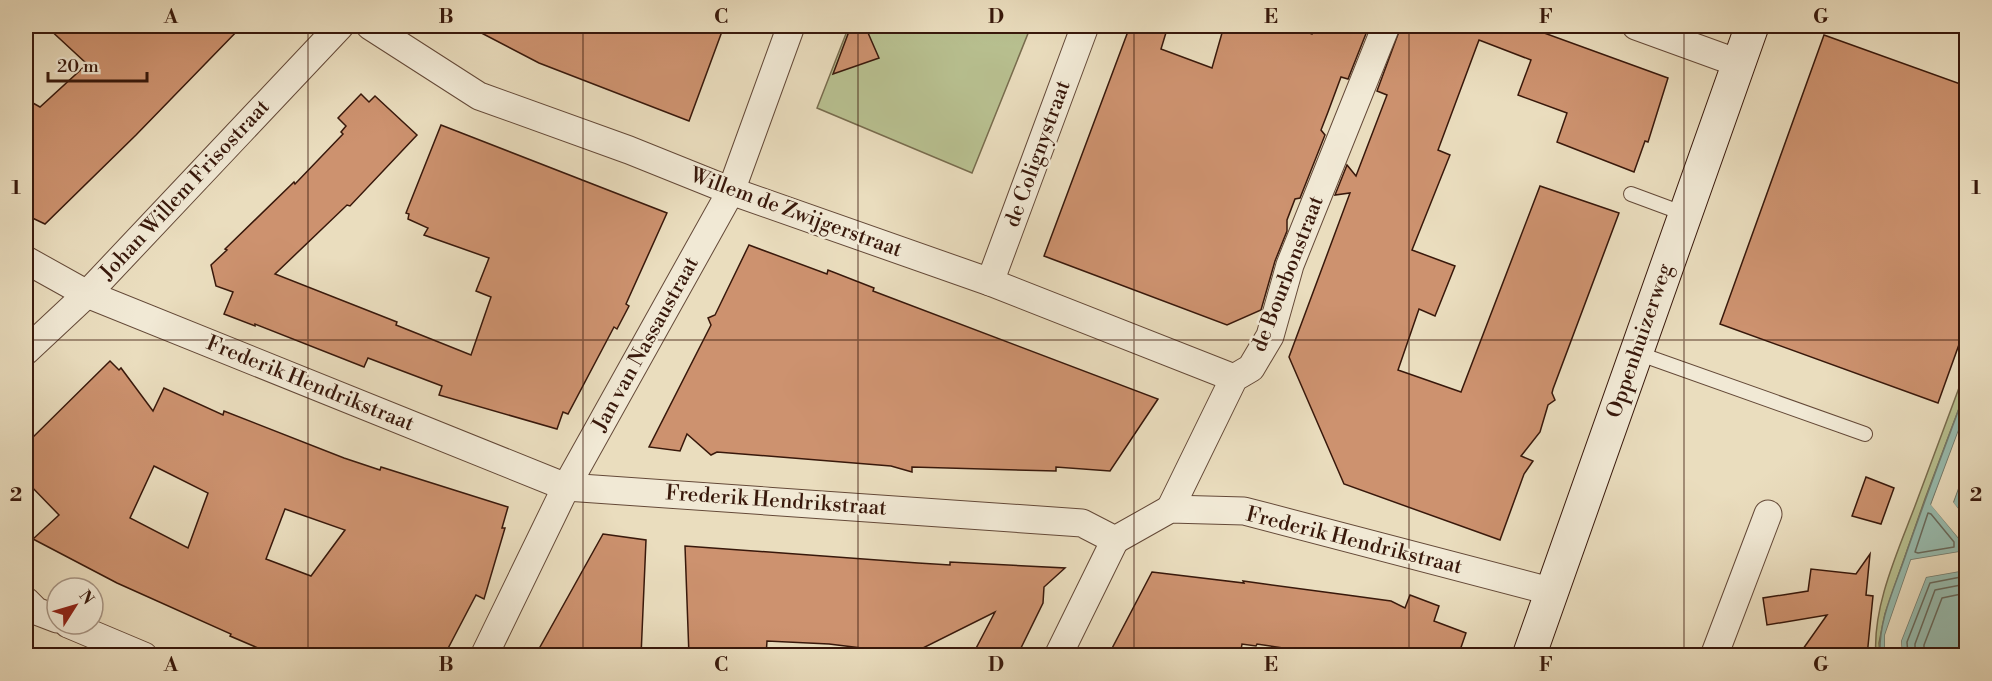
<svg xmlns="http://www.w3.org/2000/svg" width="1992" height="681" font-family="'Libre Bodoni',serif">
<rect width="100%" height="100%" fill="#eaddbe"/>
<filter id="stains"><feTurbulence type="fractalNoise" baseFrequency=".00333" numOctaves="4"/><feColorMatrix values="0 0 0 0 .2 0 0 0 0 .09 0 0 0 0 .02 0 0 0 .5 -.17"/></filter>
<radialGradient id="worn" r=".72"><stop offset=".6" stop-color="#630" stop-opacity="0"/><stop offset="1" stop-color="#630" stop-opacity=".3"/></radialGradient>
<!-- green -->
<g fill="#b8c090" stroke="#786c4e" stroke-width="1.5">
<polygon points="849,26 1031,26 972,173 817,108"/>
<path d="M1966,369V390L1925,499L1885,614L1879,643L1880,655L1876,656C1872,607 1898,551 1915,506C1932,460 1949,414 1966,369Z"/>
</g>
<!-- water -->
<g fill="#98bcaf" stroke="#727a6d" stroke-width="1.5">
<path d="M1966,390V411L1931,504L1962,542L1959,552L1911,560L1885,635V655L1880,656C1878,620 1895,587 1906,554C1925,499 1946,444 1966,390Z"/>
<polygon points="1966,467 1966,519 1953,503"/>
<polygon points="1966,570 1966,655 1902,655 1901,641 1926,577"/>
</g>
<!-- pier -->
<g fill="#eaddbe">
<polygon points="1966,411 1966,419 1935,504 1965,541 1962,553 1959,555 1914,563 1888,636 1888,656 1885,655 1885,635 1911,560 1959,552 1962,542 1931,505"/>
<polygon points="1966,464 1966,467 1953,502 1966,519 1966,522 1950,503"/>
<polygon points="1966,567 1966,570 1926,577 1901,641 1902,655 1899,656 1898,641 1923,575"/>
</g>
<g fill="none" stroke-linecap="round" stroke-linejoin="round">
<!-- shore -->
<g stroke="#686a5d" stroke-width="1.5">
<polygon points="1928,513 1931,514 1954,542 1954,547 1918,553 1915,552"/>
<polyline points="1908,656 1907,642 1930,583 1966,576"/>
<polyline points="1915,656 1915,644 1935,590 1966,584"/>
<polyline points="1924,656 1924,645 1942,598 1966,593"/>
</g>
</g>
<!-- building -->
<g fill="#cd926f" stroke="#38180b" stroke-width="1.5" fill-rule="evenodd">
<polygon points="46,26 242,26 136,135 45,224 26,215 26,99 40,107 87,64"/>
<polygon points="468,26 724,26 689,121 539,63"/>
<polygon points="851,26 865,26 879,58 833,74"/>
<polygon points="1130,26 1168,26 1161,49 1212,68 1224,26 1238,26 1262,32 1265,26 1291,26 1312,34 1315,26 1369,26 1348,79 1341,77 1328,112 1321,130 1325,135 1300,198 1295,199 1287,220 1287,231 1275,261 1261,310 1227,325 1044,256"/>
<polygon points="1401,26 1525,26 1668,78 1648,142 1645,141 1634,172 1557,142 1567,113 1518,95 1531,60 1479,40 1438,150 1450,155 1412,250 1455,266 1435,316 1419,309 1398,370 1461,392 1540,186 1619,213 1553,389 1552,393 1555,400 1548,405 1540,432 1521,456 1533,461 1524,474 1500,540 1344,484 1289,357 1350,193 1335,195 1347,165 1356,176 1387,95 1377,91"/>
<polygon points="1824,35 1966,86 1966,325 1938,403 1720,324"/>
<polygon points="361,94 369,102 375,96 417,135 350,206 347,205 275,274 397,322 396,325 471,355 491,297 476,291 489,258 424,235 428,228 408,219 409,214 406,213 441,125 667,213 626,304 629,306 617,329 614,327 568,414 563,412 557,429 439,395 442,386 368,358 364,367 255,324 255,326 224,314 233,292 216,286 211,265 227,250 225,249 294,182 295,184 343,134 341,132 346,126 338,118"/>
<polygon points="749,245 827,274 828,270 874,288 873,291 1158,399 1110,471 1056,467 1056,471 912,467 912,472 891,466 717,452 711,455 687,434 680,451 649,447 711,325 708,318 715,315"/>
<path d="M110,361L119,370L121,368L153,411L164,388L223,415L224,411L344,458L380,470L381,467L508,507L502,528H505L484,599L476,595L444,656H277L230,636L231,634L117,583L33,539L59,515L26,481V444ZM154,466L208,493L188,548L130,518ZM285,509L345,530L311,576L266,559Z"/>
<polygon points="1866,477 1894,488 1881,524 1852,516"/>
<polygon points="603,534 646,540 641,656 535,656"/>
<polygon points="685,546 918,563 950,565 950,562 1065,568 1044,587 1043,603 1017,656 972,656 995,612 911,654 829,644 767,641 766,656 689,656"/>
<polygon points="1870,554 1866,595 1873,596 1867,656 1798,656 1827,615 1767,625 1763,598 1808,591 1811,569 1856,574"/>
<polygon points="1152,572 1244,583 1243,581 1347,595 1391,601 1405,608 1410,595 1439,606 1434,621 1466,633 1458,656 1413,656 1392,648 1389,656 1335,656 1257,644 1256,646 1242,644 1240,656 1108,656"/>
</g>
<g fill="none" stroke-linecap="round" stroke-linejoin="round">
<defs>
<g id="service">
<polyline points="1631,194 1685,214"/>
<polyline points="1637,353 1865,434"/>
</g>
<g id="minor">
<polyline points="370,26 479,96 629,150 731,191 990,282 1234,378"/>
<polyline points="1636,26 1738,63"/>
<polyline points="26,260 87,294 566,487 1082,523 1115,540 1170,509 1244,511 1550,591"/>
<polyline points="990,282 1085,26"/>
<polyline points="26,351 87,294 340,26"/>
<polyline points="1170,509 1234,378 1251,368 1270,336 1290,265 1386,26"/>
<polyline points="26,601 36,611 57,619"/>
<polyline points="68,624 144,656"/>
<polyline points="484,656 566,487 731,191 791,26"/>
<polyline points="1058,656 1115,540"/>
<polyline points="1714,656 1768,514"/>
</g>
<polyline id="secondary" points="1529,656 1752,26"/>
</defs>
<!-- service casing -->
<use href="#service" stroke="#644938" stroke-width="16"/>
<!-- minor casing -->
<use href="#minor" stroke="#644938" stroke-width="29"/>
<!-- secondary casing -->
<use href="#secondary" stroke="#38180b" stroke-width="35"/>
<!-- service -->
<use href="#service" stroke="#f1e9d5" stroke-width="14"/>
<!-- minor -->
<use href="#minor" stroke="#f1e9d5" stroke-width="27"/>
<!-- secondary -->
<use href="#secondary" stroke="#f1e9d5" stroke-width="33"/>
</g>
<!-- grid -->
<path fill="none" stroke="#38180b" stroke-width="1.5" stroke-opacity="0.55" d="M308,26V656M583,26V656M858,26V656M1134,26V656M1409,26V656M1684,26V656M26,340H1966"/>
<g text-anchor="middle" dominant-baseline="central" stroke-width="5" stroke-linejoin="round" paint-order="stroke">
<!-- street labels -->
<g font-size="21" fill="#38180b" stroke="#f1e9d5">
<text transform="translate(1038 154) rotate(-70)">de Colignystraat</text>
<text transform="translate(185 190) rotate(-47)">Johan Willem Frisostraat</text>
<text transform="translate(796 213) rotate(20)">Willem de Zwijgerstraat</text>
<text transform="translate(1288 274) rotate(-69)">de Bourbonstraat</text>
<text transform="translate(1640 341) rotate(-71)">Oppenhuizerweg</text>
<text transform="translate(646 344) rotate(-61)">Jan van Nassaustraat</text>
<text transform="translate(310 384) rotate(22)">Frederik Hendrikstraat</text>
<text transform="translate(776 501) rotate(4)">Frederik Hendrikstraat</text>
<text transform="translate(1354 541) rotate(14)">Frederik Hendrikstraat</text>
</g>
</g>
<!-- margin -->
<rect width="1992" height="681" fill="none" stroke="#eaddbe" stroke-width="66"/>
<!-- north arrow -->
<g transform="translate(75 606) rotate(53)"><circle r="28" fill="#f1e9d5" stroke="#a79584" stroke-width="1.5"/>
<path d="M0-4.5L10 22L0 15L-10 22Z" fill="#8f2418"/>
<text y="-9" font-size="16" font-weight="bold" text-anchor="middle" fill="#38180b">N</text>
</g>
<!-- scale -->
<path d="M48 72v9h99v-9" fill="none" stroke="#38180b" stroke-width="3"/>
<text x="57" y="72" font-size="18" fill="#38180b" stroke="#f1e9d5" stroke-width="4.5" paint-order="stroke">20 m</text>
<rect x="33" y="33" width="1926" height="615" fill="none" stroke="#38180b" stroke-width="2"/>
<g font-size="20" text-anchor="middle" font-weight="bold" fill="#38180b">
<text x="171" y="23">A</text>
<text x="446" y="23">B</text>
<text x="721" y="23">C</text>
<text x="996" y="23">D</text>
<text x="1271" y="23">E</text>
<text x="1546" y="23">F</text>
<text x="1821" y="23">G</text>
<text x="16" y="194">1</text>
<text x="1976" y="194">1</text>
<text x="16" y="501">2</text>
<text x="1976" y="501">2</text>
<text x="171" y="671">A</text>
<text x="446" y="671">B</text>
<text x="721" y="671">C</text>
<text x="996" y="671">D</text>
<text x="1271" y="671">E</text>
<text x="1546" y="671">F</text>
<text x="1821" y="671">G</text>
</g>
<rect width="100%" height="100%" filter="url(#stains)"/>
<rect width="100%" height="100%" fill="url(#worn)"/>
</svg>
